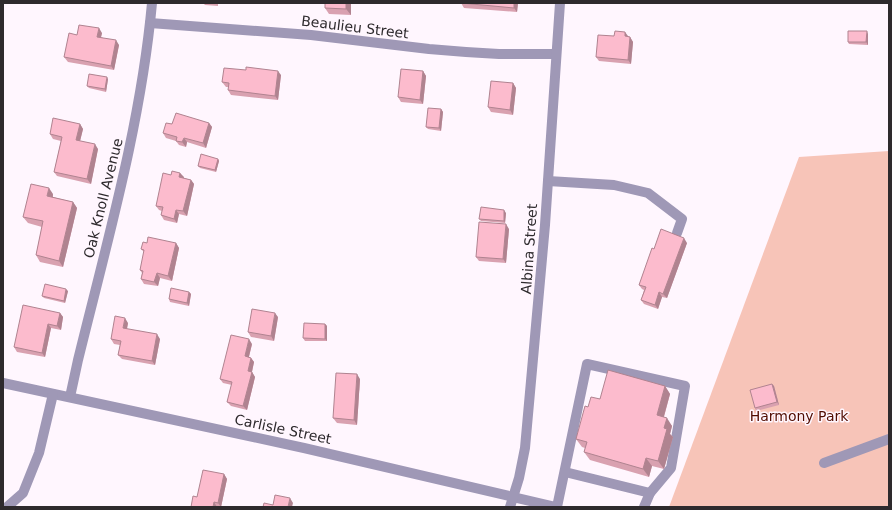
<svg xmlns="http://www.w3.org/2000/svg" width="892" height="510" font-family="'DejaVu Sans',sans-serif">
<rect width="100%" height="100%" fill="#fff6fe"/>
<!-- green -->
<polygon fill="#f7c4b8" points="889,151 889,507 669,507 799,157"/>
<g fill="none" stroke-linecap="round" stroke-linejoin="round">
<!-- minor -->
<g stroke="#9f98b6" stroke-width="10">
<polyline points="150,23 311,35 429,49 466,52 499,54 556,54"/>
<polyline points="548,181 614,185 648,193 682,219 677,233"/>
<polyline points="3,383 304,448 556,507"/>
<path d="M70,397L78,360C107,242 141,124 152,3"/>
<polyline points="824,463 889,439"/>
<polyline points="565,472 650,493"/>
<polyline points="7,507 23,493 39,453 53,394"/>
<polyline points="510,507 519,478 525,448 545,225 560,3"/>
<polyline points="557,507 587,364 685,386 671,468 650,493 644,507"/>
</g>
</g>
<!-- wall -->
<g fill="#d9a1b0">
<polygon points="203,3 218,3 218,6 205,5"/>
<polygon points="351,3 351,15 329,14 325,8"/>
<polygon points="461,3 518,3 517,12 464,8"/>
<polygon points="102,33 101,37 119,45 114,70 68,62 64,57 77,35"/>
<polygon points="868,34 868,45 849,44 848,42"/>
<polygon points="614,36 628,36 630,37 633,42 631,64 599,61 596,57"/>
<polygon points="423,71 426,76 423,104 401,102 398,97"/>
<polygon points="281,75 278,100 231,95 228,90 228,87 226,87 222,82"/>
<polygon points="108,79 106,92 89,88 87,86"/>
<polygon points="513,83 516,88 513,115 491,112 488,107"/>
<polygon points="441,109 443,112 441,131 428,129 426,127"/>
<polygon points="209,123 212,127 206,148 187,142 186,147 179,145 176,141 166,138 163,133 172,124"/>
<polygon points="80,124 83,129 80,141 98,149 91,184 57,176 54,172 61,141 53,139 50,134"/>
<polygon points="218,159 219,161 216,172 200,168 198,166"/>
<polygon points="180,173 184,178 191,180 194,184 187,216 179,214 177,223 164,220 161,215 162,211 159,210 156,206 171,175"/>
<polygon points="53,194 53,197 73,202 77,208 63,267 40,262 36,255 42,227 28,223 23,217"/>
<polygon points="506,213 505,223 481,221 479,219"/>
<polygon points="509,229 506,263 479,261 476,257"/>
<polygon points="147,243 176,243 179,248 172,281 160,278 158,286 144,284 141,279 142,273 140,270 144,252 141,249"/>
<polygon points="687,243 667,298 662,297 658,309 644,304 641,300 644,290 642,289 639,285 654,249"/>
<polygon points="68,291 65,303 44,298 42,296"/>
<polygon points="189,292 191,294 189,306 170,302 169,299"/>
<polygon points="60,313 63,317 61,330 51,328 45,357 17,352 14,347"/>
<polygon points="278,317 274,341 251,337 248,332"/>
<polygon points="128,323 127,329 160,339 155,365 122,359 118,355 120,345 114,344 111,339"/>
<polygon points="325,324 327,326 327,341 305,341 303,338"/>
<polygon points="252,344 249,357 251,358 254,362 252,372 255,377 247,410 231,406 227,402 232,385 223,383 220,379"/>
<polygon points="360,379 357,425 337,423 333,418"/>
<polygon points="772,384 774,386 779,405 756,411 755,408"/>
<polygon points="665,386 670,394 664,417 672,426 670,434 673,437 664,469 652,466 649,477 590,460 584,452 585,448 582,447 576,439 588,407 600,399"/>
<polygon points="224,474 227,479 221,507 217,507 197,497"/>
</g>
<!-- shaded-wall -->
<g fill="#b08390">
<polygon points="346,3 351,3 351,15 346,9"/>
<polygon points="514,3 518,3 517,12 514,8"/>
<polygon points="99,28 102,33 100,41 97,37"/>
<polygon points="867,31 868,34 868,45 866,42"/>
<polygon points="625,32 628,36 628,41 625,36"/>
<polygon points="630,37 633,42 631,64 628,60"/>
<polygon points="116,40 119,45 114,70 111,66"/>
<polygon points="278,71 281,75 278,100 275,96"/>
<polygon points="423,71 426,76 423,104 420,100"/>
<polygon points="107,77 108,79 106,92 105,89"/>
<polygon points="513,83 516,88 513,115 510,110"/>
<polygon points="441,109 443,112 441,131 439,128"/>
<polygon points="209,123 212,127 206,148 203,143"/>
<polygon points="80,124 83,129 79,145 76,140"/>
<polygon points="184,138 187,142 186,147 182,142"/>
<polygon points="95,144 98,149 91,184 87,179"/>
<polygon points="218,159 219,161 216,172 215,170"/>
<polygon points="180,173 184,177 183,181 179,177"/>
<polygon points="191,180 194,184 187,216 183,211"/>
<polygon points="49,188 53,194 52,202 47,196"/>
<polygon points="73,202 77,208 63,267 59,261"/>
<polygon points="176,210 179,214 177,223 174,219"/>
<polygon points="504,210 506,213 505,223 504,221"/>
<polygon points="506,224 509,229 506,263 503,259"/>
<polygon points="684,238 687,243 667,298 663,294"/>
<polygon points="176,243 179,248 172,281 168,276"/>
<polygon points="157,273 160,278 158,286 154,282"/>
<polygon points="66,289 68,291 65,303 64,301"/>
<polygon points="189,292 191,294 189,306 187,303"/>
<polygon points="659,292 662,297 658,309 655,305"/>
<polygon points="60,313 63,317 61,330 57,326"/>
<polygon points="275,313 278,317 274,341 271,336"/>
<polygon points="125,318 128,323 126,333 123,328"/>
<polygon points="48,324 51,328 45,357 42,353"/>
<polygon points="325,324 327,326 327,341 325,339"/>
<polygon points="157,334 160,339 155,365 152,361"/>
<polygon points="249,339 252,344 248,360 245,356"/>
<polygon points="251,358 254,362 251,376 248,371"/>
<polygon points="252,372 255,377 247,410 243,406"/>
<polygon points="357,374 360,379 357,425 354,420"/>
<polygon points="772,384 774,386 779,405 777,402"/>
<polygon points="665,386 670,394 662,423 657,415"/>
<polygon points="667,418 672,426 670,434 673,437 664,469 658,461 664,428"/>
<polygon points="646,458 652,466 649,477 643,469"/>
<polygon points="224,474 227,479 221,507 218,503"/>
<polygon points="290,498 293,503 292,507 288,507"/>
<polygon points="214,502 217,507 213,507"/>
</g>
<!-- building -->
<g fill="#fcbbcd" stroke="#b08390">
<polygon points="325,3 346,3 346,9 325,8"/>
<polygon points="461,3 514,3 514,8"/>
<polygon points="79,25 99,28 97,37 116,40 111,66 64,57 69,33 77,35"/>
<polygon points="615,31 625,32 625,36 630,37 628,60 596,57 598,35 614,36"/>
<polygon points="848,31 867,31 866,42 848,42"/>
<polygon points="246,67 278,71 275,96 228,90 229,83 222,82 224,68 246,70"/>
<polygon points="401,69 423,71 420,100 398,97"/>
<polygon points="89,74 107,77 105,89 87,86"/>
<polygon points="491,81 513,83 510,110 488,107"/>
<polygon points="428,108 441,109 439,128 426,127"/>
<polygon points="176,113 209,123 203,143 184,138 182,142 176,141 177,137 163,133 166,123 172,124"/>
<polygon points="53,118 80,124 76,140 95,144 87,179 54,172 62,137 50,134"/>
<polygon points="201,154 218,159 215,170 198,166"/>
<polygon points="172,171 180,173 179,177 191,180 183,211 176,210 174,219 161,215 163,207 156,206 163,173 171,175"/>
<polygon points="31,184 49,188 47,196 73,202 59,261 36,255 43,221 23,217"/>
<polygon points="481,207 504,210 504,221 479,219"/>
<polygon points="479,222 506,224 503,259 476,257"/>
<polygon points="661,229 684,238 663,294 659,292 655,305 641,300 646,287 639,285 652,248 654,249"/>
<polygon points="148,237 176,243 168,276 157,273 154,282 141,279 143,271 140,270 144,250 141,249 143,242 147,243"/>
<polygon points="45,284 66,289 64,301 42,296"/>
<polygon points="171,288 189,292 187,303 169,299"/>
<polygon points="23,305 60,313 57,326 48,324 42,353 14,347"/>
<polygon points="252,309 275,313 271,336 248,332"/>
<polygon points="115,316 125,318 123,328 157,334 152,361 118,355 121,341 111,339"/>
<polygon points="304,323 325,324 325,339 303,338"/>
<polygon points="231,335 249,339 245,356 251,358 248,371 252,372 243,406 227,402 232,382 220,379"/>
<polygon points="608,370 665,386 657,415 667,418 664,428 667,429 658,461 646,458 643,469 584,452 587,442 576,439 585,406 588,407 591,397 600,399"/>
<polygon points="336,373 357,374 354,420 333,418"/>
<polygon points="772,384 777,402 755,408 750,390"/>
<polygon points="203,470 224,474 218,503 214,502 213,507 191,507 193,496 197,497"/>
<polygon points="275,495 290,498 288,507 263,507 264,503 273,505"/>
</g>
<g text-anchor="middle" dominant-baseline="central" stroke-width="3" stroke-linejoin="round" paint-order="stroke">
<!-- street labels -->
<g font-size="14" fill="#2e2a2d" stroke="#fff6fe">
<text transform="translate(355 27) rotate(7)">Beaulieu Street</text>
<text transform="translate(103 198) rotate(-76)">Oak Knoll Avenue</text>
<text transform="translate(529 249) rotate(-86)">Albina Street</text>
<text transform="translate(283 429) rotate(12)">Carlisle Street</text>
</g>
<!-- park labels -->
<g font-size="14" fill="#510c01" stroke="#fff6fe">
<text x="799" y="416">Harmony Park</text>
</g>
</g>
<!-- border -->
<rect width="892" height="510" fill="none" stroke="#2e2a2d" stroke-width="8"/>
</svg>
